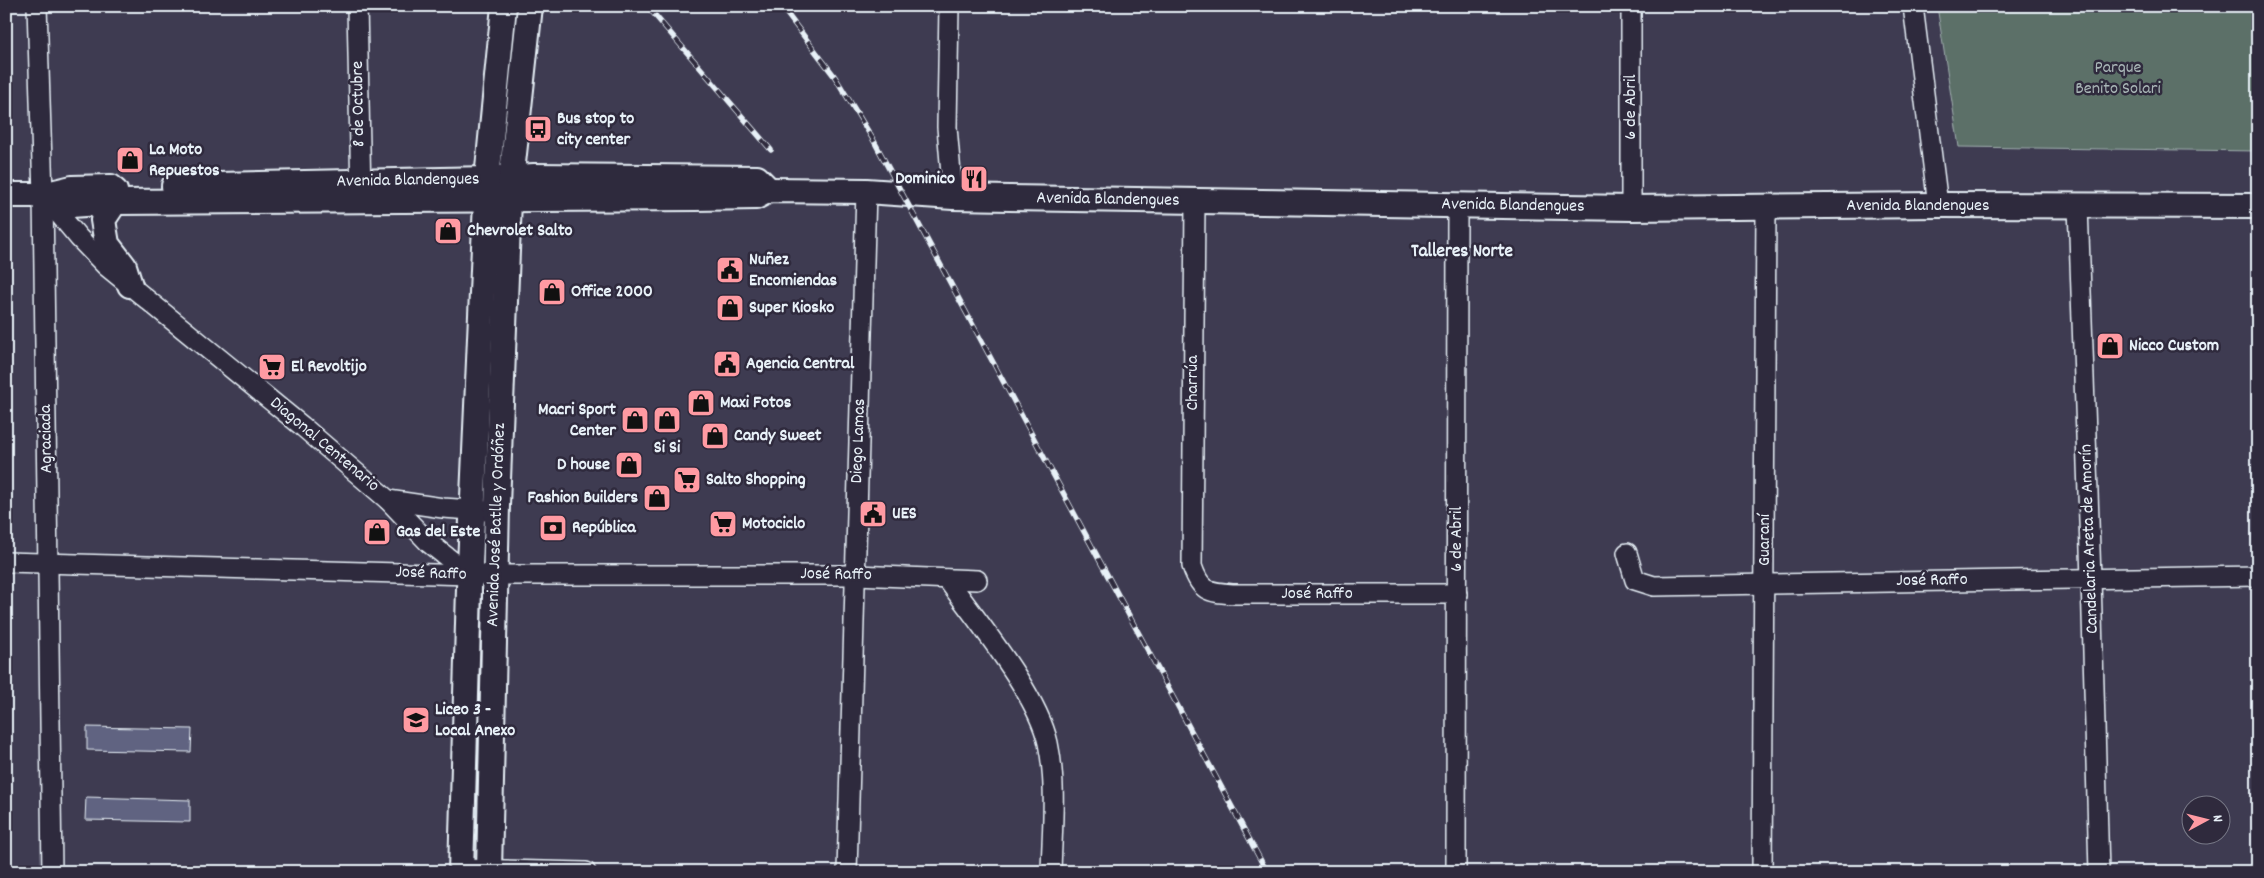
<svg xmlns="http://www.w3.org/2000/svg" width="2264" height="878" font-family="Dekko,sans-serif">
<rect width="100%" height="100%" fill="#3e3b51"/>
<filter id="ink" filterUnits="userSpaceOnUse"><feTurbulence type="fractalNoise" baseFrequency=".02" numOctaves="2"/><feDisplacementMap in="SourceGraphic" scale="10" xChannelSelector="R" yChannelSelector="G"/><feConvolveMatrix kernelMatrix="1 2 1 2 8 2 1 2 1" color-interpolation-filters="sRGB"/></filter>
<g filter="url(#ink)">
<!-- green -->
<polygon fill="#5b6f68" stroke="#a2b0b0" points="1937,6 2258,6 2258,151 1959,147"/>
<!-- building -->
<g fill="#616481" stroke="#e8f1f8">
<polygon points="87,727 192,729 191,752 87,750"/>
<polygon points="86,797 190,800 190,822 85,820"/>
</g>
<g fill="none" stroke-linecap="round" stroke-linejoin="round">
<defs>
<g id="minor">
<polyline points="37,6 43,195 52,872"/>
<polyline points="357,6 361,195"/>
<polyline points="949,6 947,127 953,197"/>
<polyline points="1913,6 1938,205"/>
<polyline points="43,195 79,238 106,266 302,426 388,500 429,543 470,575"/>
<path d="M1195,201L1192,566C1201,592 1208,592 1234,594H1457"/>
<polyline points="2078,206 2091,578 2099,872"/>
<polyline points="1631,208 1631,6"/>
<polyline points="388,500 443,508 486,511"/>
<polyline points="1627,553 1635,580 1654,586 2258,576"/>
<polyline points="6,562 470,575 856,575 977,580"/>
<path d="M947,579C977,621 1037,693 1048,743C1057,785 1052,829 1051,872"/>
<polyline points="461,869 586,872"/>
<polyline points="847,872 866,191"/>
<polyline points="1456,872 1457,206"/>
<polyline points="1762,872 1766,208"/>
</g>
<g id="tertiary">
<polyline points="174,186 487,179 534,176 757,178 769,190"/>
<polyline points="115,191 115,202 103,220 107,244 124,266 130,285"/>
<polyline points="6,195 43,195 72,188 111,187"/>
<polyline points="43,195 71,205 115,202 695,198 756,197 769,190 866,191 953,197 1631,208 1938,205 2258,206"/>
<polyline points="461,872 469,588 487,179 504,6"/>
<polyline points="489,872 497,505 509,200 530,6"/>
</g>
</defs>
<!-- minor casing -->
<use href="#minor" stroke="#e8f1f8" stroke-width="22"/>
<!-- tertiary casing -->
<use href="#tertiary" stroke="#e8f1f8" stroke-width="28"/>
<!-- minor -->
<use href="#minor" stroke="#2f2a3d" stroke-width="19"/>
<!-- tertiary -->
<use href="#tertiary" stroke="#2f2a3d" stroke-width="24"/>
<defs>
<g id="rail">
<polyline points="647,6 771,150"/>
<polyline points="781,6 835,77 874,141 1267,872"/>
</g>
</defs>
<!-- rail casing -->
<use href="#rail" stroke="#e8f1f8" stroke-width="5.5"/>
<!-- rail -->
<use href="#rail" stroke="#2f2a3d" stroke-width="4" stroke-dasharray="11" stroke-linecap="butt"/>
</g>
</g>
<!-- icons -->
<defs>
<symbol id="bus-square" viewBox="-11 -11 22 22"><rect x="-9" y="-9" width="18" height="18" rx="4" fill="#ff9aa2" stroke="#2f2a3d"/><path d="M-5-6H5V4H4V6H2V4H-2V6H-4V4H-5ZM-3.5-4V0h7V-4ZM-3.5 1.2v1.5H-2V1.2ZM2 1.2v1.5H3.5V1.2Z" fill="#111"/></symbol>
<symbol id="shop-square" viewBox="-11 -11 22 22"><rect x="-9" y="-9" width="18" height="18" rx="4" fill="#ff9aa2" stroke="#2f2a3d"/><path d="M-5-2.5h2.3a2.7 3.5 0 0 1 5.4 0H5L5.5 6h-11ZM-1.5-2.5h3a1.5 2.3 0 0 0-3 0Z" fill="#111"/></symbol>
<symbol id="restaurant-square" viewBox="-11 -11 22 22"><rect x="-9" y="-9" width="18" height="18" rx="4" fill="#ff9aa2" stroke="#2f2a3d"/><path d="M-5-6h1v4h1v-4h1v4h1v-4h1v5L-1.5 .5V6h-2V.5L-5-1ZM5-6V6H3V1.5H1.5Q1.5-4 5-6Z" fill="#111"/></symbol>
<symbol id="civic-square" viewBox="-11 -11 22 22"><rect x="-9" y="-9" width="18" height="18" rx="4" fill="#ff9aa2" stroke="#2f2a3d"/><path d="M-.6-6.5H3V-4.5H.6V-3L4-1V1h2V6H-6V1h2V-1L-.6-3ZM-1.2 2.5V6h2.4V2.5Z" fill="#111"/></symbol>
<symbol id="supermarket-square" viewBox="-11 -11 22 22"><rect x="-9" y="-9" width="18" height="18" rx="4" fill="#ff9aa2" stroke="#2f2a3d"/><path d="M-6-5.5h2.5l.6 2H6L4.5 2H-2.5L-4.4-4H-6ZM-1.5 3.2a1.3 1.3 0 1 0 .1 0ZM3 3.2a1.3 1.3 0 1 0 .1 0Z" fill="#111"/></symbol>
<symbol id="bank-square" viewBox="-11 -11 22 22"><rect x="-9" y="-9" width="18" height="18" rx="4" fill="#ff9aa2" stroke="#2f2a3d"/><path d="M-6-4H6V4H-6ZM0-2.3a2.3 2.3 0 1 0 0 4.6a2.3 2.3 0 1 0 0-4.6Z" fill="#111"/></symbol>
<symbol id="school-square" viewBox="-11 -11 22 22"><rect x="-9" y="-9" width="18" height="18" rx="4" fill="#ff9aa2" stroke="#2f2a3d"/><path d="M0-5L7-2L0 1L-7-2ZM-4 1L0 2.5L4 1V4Q0 6-4 4Z" fill="#111"/></symbol>
</defs>
<g fill-rule="evenodd">
<use href="#bus-square" x="522" y="113" width="32" height="32"/>
<use href="#shop-square" x="114" y="144" width="32" height="32"/>
<use href="#restaurant-square" x="958" y="163" width="32" height="32"/>
<use href="#shop-square" x="432" y="215" width="32" height="32"/>
<use href="#civic-square" x="714" y="254" width="32" height="32"/>
<use href="#shop-square" x="536" y="276" width="32" height="32"/>
<use href="#shop-square" x="714" y="292" width="32" height="32"/>
<use href="#shop-square" x="2094" y="330" width="32" height="32"/>
<use href="#civic-square" x="711" y="348" width="32" height="32"/>
<use href="#supermarket-square" x="256" y="351" width="32" height="32"/>
<use href="#shop-square" x="685" y="387" width="32" height="32"/>
<use href="#shop-square" x="619" y="404" width="32" height="32"/>
<use href="#shop-square" x="651" y="404" width="32" height="32"/>
<use href="#shop-square" x="699" y="420" width="32" height="32"/>
<use href="#shop-square" x="613" y="449" width="32" height="32"/>
<use href="#supermarket-square" x="671" y="464" width="32" height="32"/>
<use href="#shop-square" x="641" y="482" width="32" height="32"/>
<use href="#civic-square" x="857" y="498" width="32" height="32"/>
<use href="#supermarket-square" x="707" y="508" width="32" height="32"/>
<use href="#bank-square" x="537" y="512" width="32" height="32"/>
<use href="#shop-square" x="361" y="516" width="32" height="32"/>
<use href="#school-square" x="400" y="704" width="32" height="32"/>
</g>
<g text-anchor="middle" dominant-baseline="central" stroke-width="5" stroke-linejoin="round" paint-order="stroke">
<!-- park labels -->
<g font-size="18" fill="#a9b6b7" stroke="#2f2a3d">
<text x="2118" y="68">Parque<tspan x="2118" dy="21">Benito Solari</tspan></text>
</g>
<!-- street labels -->
<g font-size="18" fill="#e8f1f8" stroke="#2f2a3d">
<text transform="translate(359 104) rotate(-91)">8 de Octubre</text>
<text transform="translate(1631 107) rotate(-90)">6 de Abril</text>
<text transform="translate(408 181) rotate(-1)">Avenida Blandengues</text>
<text transform="translate(1108 200) rotate(1)">Avenida Blandengues</text>
<text transform="translate(1513 206) rotate(1)">Avenida Blandengues</text>
<text x="1918" y="206">Avenida Blandengues</text>
<text transform="translate(1193 383) rotate(-90)">Charrúa</text>
<text transform="translate(47 439) rotate(-91)">Agraciada</text>
<text transform="translate(859 441) rotate(-88)">Diego Lamas</text>
<text transform="translate(324 445) rotate(40)">Diagonal Centenario</text>
<text transform="translate(497 525) rotate(-88)">Avenida José Batlle y Ordóñez</text>
<text transform="translate(1457 539) rotate(-90)">6 de Abril</text>
<text transform="translate(2090 539) rotate(-92)">Candelaria Areta de Amorín</text>
<text transform="translate(1765 540) rotate(-90)">Guaraní</text>
<text transform="translate(431 574) rotate(2)">José Raffo</text>
<text transform="translate(836 575) rotate(1)">José Raffo</text>
<text transform="translate(1932 581) rotate(-1)">José Raffo</text>
<text x="1317" y="594">José Raffo</text>
</g>
<!-- poi labels -->
<g font-size="18" font-weight="bold" fill="#e8f1f8" stroke="#2f2a3d" text-anchor="start">
<text x="557" y="119">Bus stop to<tspan x="557" dy="21">city center</tspan></text>
<text x="149" y="150">La Moto<tspan x="149" dy="21">Repuestos</tspan></text>
<text x="955" y="179" text-anchor="end">Dominico</text>
<text x="467" y="231">Chevrolet Salto</text>
<text x="749" y="260">Nuñez<tspan x="749" dy="21">Encomiendas</tspan></text>
<text x="571" y="292">Office 2000</text>
<text x="749" y="308">Super Kiosko</text>
<text x="2129" y="346">Nicco Custom</text>
<text x="746" y="364">Agencia Central</text>
<text x="291" y="367">El Revoltijo</text>
<text x="720" y="403">Maxi Fotos</text>
<text x="616" y="410" text-anchor="end">Macri Sport<tspan x="616" dy="21">Center</tspan></text>
<text x="734" y="436">Candy Sweet</text>
<text x="667" y="448" text-anchor="middle">Si Si</text>
<text x="610" y="465" text-anchor="end">D house</text>
<text x="706" y="480">Salto Shopping</text>
<text x="638" y="498" text-anchor="end">Fashion Builders</text>
<text x="892" y="514">UES</text>
<text x="742" y="524">Motociclo</text>
<text x="572" y="528">República</text>
<text x="396" y="532">Gas del Este</text>
<text x="435" y="710">Liceo 3 -<tspan x="435" dy="21">Local Anexo</tspan></text>
</g>
<!-- neighbourhood labels -->
<g font-size="19" font-weight="bold" fill="#e8f1f8" stroke="#2f2a3d">
<text x="1462" y="252">Talleres Norte</text>
</g>
</g>
<!-- margin -->
<rect width="2264" height="878" fill="none" stroke="#2f2a3d" stroke-width="25"/>
<rect x="12" y="12" width="2239" height="853" fill="none" stroke="#e8f1f8" stroke-width="2" filter="url(#ink)"/>
<!-- north arrow -->
<g transform="translate(2206 820) rotate(83)"><circle r="24" fill="#2f2a3d" stroke="#797a88"/>
<path d="M0-4L9 19L0 12L-9 19Z" fill="#ff9aa2"/>
<text y="-8" font-size="14" font-weight="bold" text-anchor="middle" fill="#e8f1f8">N</text>
</g>
</svg>
